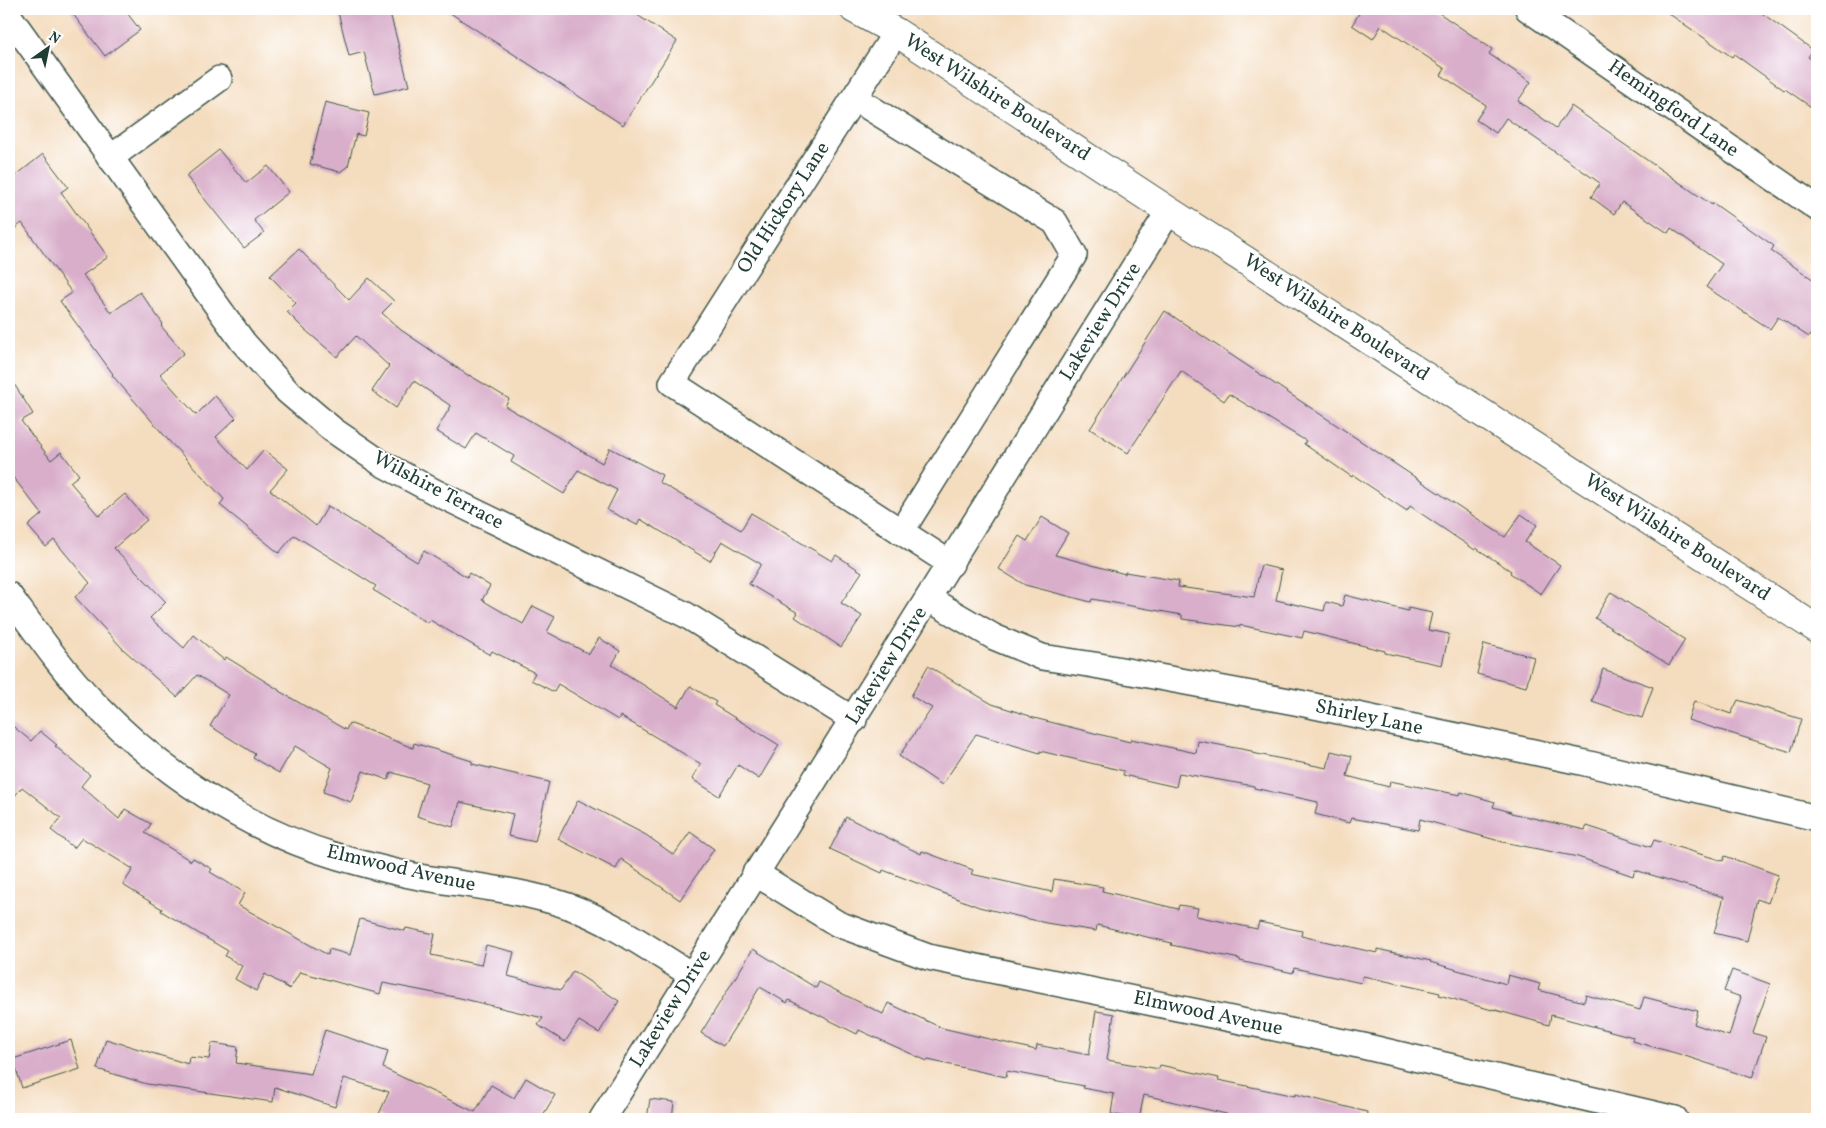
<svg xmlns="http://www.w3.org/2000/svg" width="1826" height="1128" font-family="Vollkorn,serif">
<rect width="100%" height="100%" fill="#fff"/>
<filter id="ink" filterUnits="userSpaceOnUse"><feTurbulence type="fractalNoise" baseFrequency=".02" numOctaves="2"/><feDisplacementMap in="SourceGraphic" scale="10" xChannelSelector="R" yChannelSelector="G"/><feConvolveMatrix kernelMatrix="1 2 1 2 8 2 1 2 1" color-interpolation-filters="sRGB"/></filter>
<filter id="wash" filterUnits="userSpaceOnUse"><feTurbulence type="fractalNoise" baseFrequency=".0096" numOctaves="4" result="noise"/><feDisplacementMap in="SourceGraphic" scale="20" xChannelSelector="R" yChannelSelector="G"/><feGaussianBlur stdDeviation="1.12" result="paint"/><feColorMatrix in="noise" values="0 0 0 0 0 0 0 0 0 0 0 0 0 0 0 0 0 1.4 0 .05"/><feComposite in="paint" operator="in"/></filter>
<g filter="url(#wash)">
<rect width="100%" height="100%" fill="#f4dcbe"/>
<g id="blocks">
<!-- building -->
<g fill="#d9aecb">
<polygon points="69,9 124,9 140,30 105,56"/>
<polygon points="349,9 389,9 409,86 375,94 364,52 349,56 338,12"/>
<polygon points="444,9 628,9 677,41 623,125"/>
<polygon points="1355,9 1433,9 1492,49 1489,54 1531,82 1518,101 1556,128 1571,106 1616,137 1615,138 1712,205 1713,203 1774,246 1771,251 1817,282 1817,325 1809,337 1778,317 1770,329 1706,287 1722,264 1671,228 1668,233 1622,202 1614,214 1591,197 1600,183 1506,118 1496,133 1476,120 1486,105 1441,75 1445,69 1381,26 1373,39 1352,25 1360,12"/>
<polygon points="1662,9 1756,9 1813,50 1808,57 1817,63 1817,111 1785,89 1784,90 1734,54 1732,57"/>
<polygon points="325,102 369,113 364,136 356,134 348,166 340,172 310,164"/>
<polygon points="219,150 246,183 268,166 289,192 254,220 264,233 244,248 186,176"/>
<polygon points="43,154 68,187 61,192 108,257 83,275 111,313 140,292 163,324 161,326 184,353 160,374 196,415 215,396 236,418 216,437 247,470 264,450 288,469 270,490 316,526 328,506 417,562 424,551 467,577 469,573 490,586 482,600 523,624 533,606 555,617 547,632 589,654 599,638 620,651 612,665 678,707 690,686 716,702 714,705 779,745 759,779 738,765 719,796 692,779 701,764 620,716 618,720 558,684 554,692 531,680 535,673 492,651 490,655 430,620 428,623 373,590 376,586 294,535 279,553 220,505 224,499 169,441 112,375 113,374 60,301 72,293 22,223 9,233 9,181"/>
<polygon points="299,249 349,300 369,278 394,301 382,313 401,330 469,376 469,375 509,399 505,406 602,463 610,448 662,475 659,482 741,530 751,513 832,561 836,555 862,572 841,603 862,616 841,647 795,617 798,613 749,584 761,564 722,541 710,561 640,519 637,525 607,510 617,490 578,470 564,494 511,462 514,456 476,433 466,449 436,431 451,406 414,381 396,408 372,391 389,366 356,336 337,357 304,329 287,312 296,303 270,276"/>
<polygon points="1165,311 1505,537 1521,514 1537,525 1525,542 1560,565 1541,594 1510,573 1511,571 1476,548 1475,550 1410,506 1407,511 1353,475 1352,477 1304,444 1306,441 1229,394 1224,401 1181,371 1128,453 1090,429"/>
<polygon points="9,376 33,414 21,421 51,460 61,452 79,475 70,482 99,516 125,494 147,520 114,548 166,602 150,618 184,648 194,635 224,660 226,657 279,690 279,691 346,730 349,723 413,748 414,743 472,761 472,764 549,782 535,842 508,836 513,814 460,802 453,827 417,816 427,783 391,772 388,780 363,771 351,802 323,792 332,768 295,746 279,773 253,758 255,754 210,726 229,695 197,675 177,697 123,649 75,597 90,583 54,540 46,547 28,526 42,514 9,472"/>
<polygon points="1042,517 1068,533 1055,555 1125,574 1125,572 1179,581 1178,587 1254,597 1261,565 1282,570 1276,600 1324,611 1326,602 1342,606 1345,595 1408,611 1408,608 1432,613 1428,630 1449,634 1442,665 1385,653 1385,651 1304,631 1302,638 1240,625 1240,627 1182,619 1182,615 1092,599 1091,602 1025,585 999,569 1019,536 1027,541"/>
<polygon points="1611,592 1685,640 1669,665 1595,618"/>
<polygon points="1484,644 1534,657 1526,687 1477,674"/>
<polygon points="928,666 992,704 1030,716 1030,717 1130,742 1131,739 1196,753 1198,741 1252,751 1252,753 1327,768 1331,751 1352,756 1347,776 1389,787 1390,781 1460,795 1461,792 1495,802 1493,807 1511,812 1511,813 1585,830 1587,826 1651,847 1654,840 1723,861 1725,856 1778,875 1768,903 1757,899 1747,941 1714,933 1724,897 1635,870 1633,876 1578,857 1503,842 1420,819 1418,830 1351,818 1349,823 1315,814 1318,802 1254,788 1254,786 1179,773 1176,787 1123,775 1124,771 1040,751 1040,753 976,734 942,785 899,756 932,708 911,696"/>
<polygon points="1603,669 1653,687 1642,718 1592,701"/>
<polygon points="1738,700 1801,719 1791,752 1688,720 1694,701 1731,714"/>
<polygon points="9,723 31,741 40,731 57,745 55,746 90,775 81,786 119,819 125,809 151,824 145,833 191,861 193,858 212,869 210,872 245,893 238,905 328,955 329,949 350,955 360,919 405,931 406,928 435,934 431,955 481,965 486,945 514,952 508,976 561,990 573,971 619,1001 599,1033 579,1021 565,1042 538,1025 543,1018 460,998 383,983 380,994 300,972 290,989 265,974 256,991 235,979 242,966 225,956 228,951 161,911 162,909 123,885 133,869 82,838 74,848 51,830 61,818 22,787 9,803"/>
<polygon points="578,800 646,835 674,855 690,832 714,849 680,900 621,859 616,869 558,839"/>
<polygon points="846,817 921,854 922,851 973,870 971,874 1052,892 1054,879 1103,887 1102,891 1178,909 1179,905 1198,908 1196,916 1257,929 1259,922 1302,931 1301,936 1377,953 1377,949 1431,961 1430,962 1506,984 1508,975 1540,984 1538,990 1584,1002 1586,995 1640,1010 1644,997 1698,1011 1694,1024 1729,1036 1741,997 1724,991 1732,970 1770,984 1753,1033 1766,1037 1752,1078 1679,1054 1632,1041 1633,1037 1551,1015 1549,1025 1492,1009 1492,1010 1439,995 1440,993 1363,976 1361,983 1294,968 1293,973 1240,961 1240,959 1171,945 1172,943 1097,925 1096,931 1046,923 979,907 883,870 882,873 830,849"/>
<polygon points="753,949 816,988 819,982 883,1014 888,1003 942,1028 1036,1050 1037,1045 1089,1055 1096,1011 1114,1014 1107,1060 1159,1069 1160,1065 1219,1078 1218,1080 1295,1096 1295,1094 1367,1112 1366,1119 1234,1119 1234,1116 1222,1113 1144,1095 1139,1119 1111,1114 1114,1094 1083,1088 1084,1086 1007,1071 1006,1077 928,1060 927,1061 859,1030 857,1034 789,1000 787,1003 760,987 723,1046 701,1033"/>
<polygon points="325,1030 388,1051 383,1068 475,1112 491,1085 514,1098 526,1078 555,1095 543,1115 550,1119 390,1119 379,1114 389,1092 344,1078 335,1107 275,1087 273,1102 147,1084 97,1069 106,1039 188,1064 189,1057 209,1059 212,1043 238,1047 236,1063 311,1074"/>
<polygon points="71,1040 80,1069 22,1088 13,1059"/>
<polygon points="650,1099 674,1102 672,1119 647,1119"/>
</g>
</g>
</g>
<g filter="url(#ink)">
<use href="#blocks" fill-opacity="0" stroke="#3f5549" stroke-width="1"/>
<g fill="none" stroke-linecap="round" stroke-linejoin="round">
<defs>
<g id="street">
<polyline points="1528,9 1817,208"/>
<polyline points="9,16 243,342 287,391 333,430 381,463 435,492 686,615 854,720"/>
<polyline points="896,32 672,383 951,564"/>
<polyline points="854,98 1055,222 1074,255 901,532"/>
<polyline points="110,158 219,79"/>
<path d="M9,595C36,632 62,670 94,703C160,772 246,830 339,857C367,865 396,873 425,878C473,886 522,890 568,906C613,922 652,951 692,975"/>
<polyline points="929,599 994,637 1042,657 1094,665 1300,703 1581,762 1817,818"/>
<polyline points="755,873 838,924 928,957 1363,1046 1675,1119"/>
<path d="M602,1119C792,817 981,514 1169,211"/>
</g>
<polyline id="secondary" points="854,9 896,32 1169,211 1817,629"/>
</defs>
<!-- street casing -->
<use href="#street" stroke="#3f5549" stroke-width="28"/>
<!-- secondary casing -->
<use href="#secondary" stroke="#3f5549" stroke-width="30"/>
<!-- street -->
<use href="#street" stroke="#fff" stroke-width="25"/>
<!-- secondary -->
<use href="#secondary" stroke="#fff" stroke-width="28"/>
</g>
</g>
<g text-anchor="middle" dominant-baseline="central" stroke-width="4" stroke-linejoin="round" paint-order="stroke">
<!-- street labels -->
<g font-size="20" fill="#1f3d34" stroke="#fff">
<text transform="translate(997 98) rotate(33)">West Wilshire Boulevard</text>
<text transform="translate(1673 109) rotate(35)">Hemingford Lane</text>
<text transform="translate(784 208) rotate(-57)">Old Hickory Lane</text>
<text transform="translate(1336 318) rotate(33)">West Wilshire Boulevard</text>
<text transform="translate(1101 322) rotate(-58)">Lakeview Drive</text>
<text transform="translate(438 491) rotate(28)">Wilshire Terrace</text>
<text transform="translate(1677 538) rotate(33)">West Wilshire Boulevard</text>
<text transform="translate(887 666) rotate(-58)">Lakeview Drive</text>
<text transform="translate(1369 718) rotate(12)">Shirley Lane</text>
<text transform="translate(401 869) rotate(13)">Elmwood Avenue</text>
<text transform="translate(671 1009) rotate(-58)">Lakeview Drive</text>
<text transform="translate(1208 1014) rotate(12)">Elmwood Avenue</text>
</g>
</g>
<!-- margin -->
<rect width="1826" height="1128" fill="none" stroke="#fff" stroke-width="30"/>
<!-- north arrow -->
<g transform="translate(48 48) rotate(33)" stroke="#ffffff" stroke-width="4" paint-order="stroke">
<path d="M0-4L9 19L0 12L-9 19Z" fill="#1f3d34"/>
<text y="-8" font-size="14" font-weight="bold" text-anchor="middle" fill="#1f3d34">N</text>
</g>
</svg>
